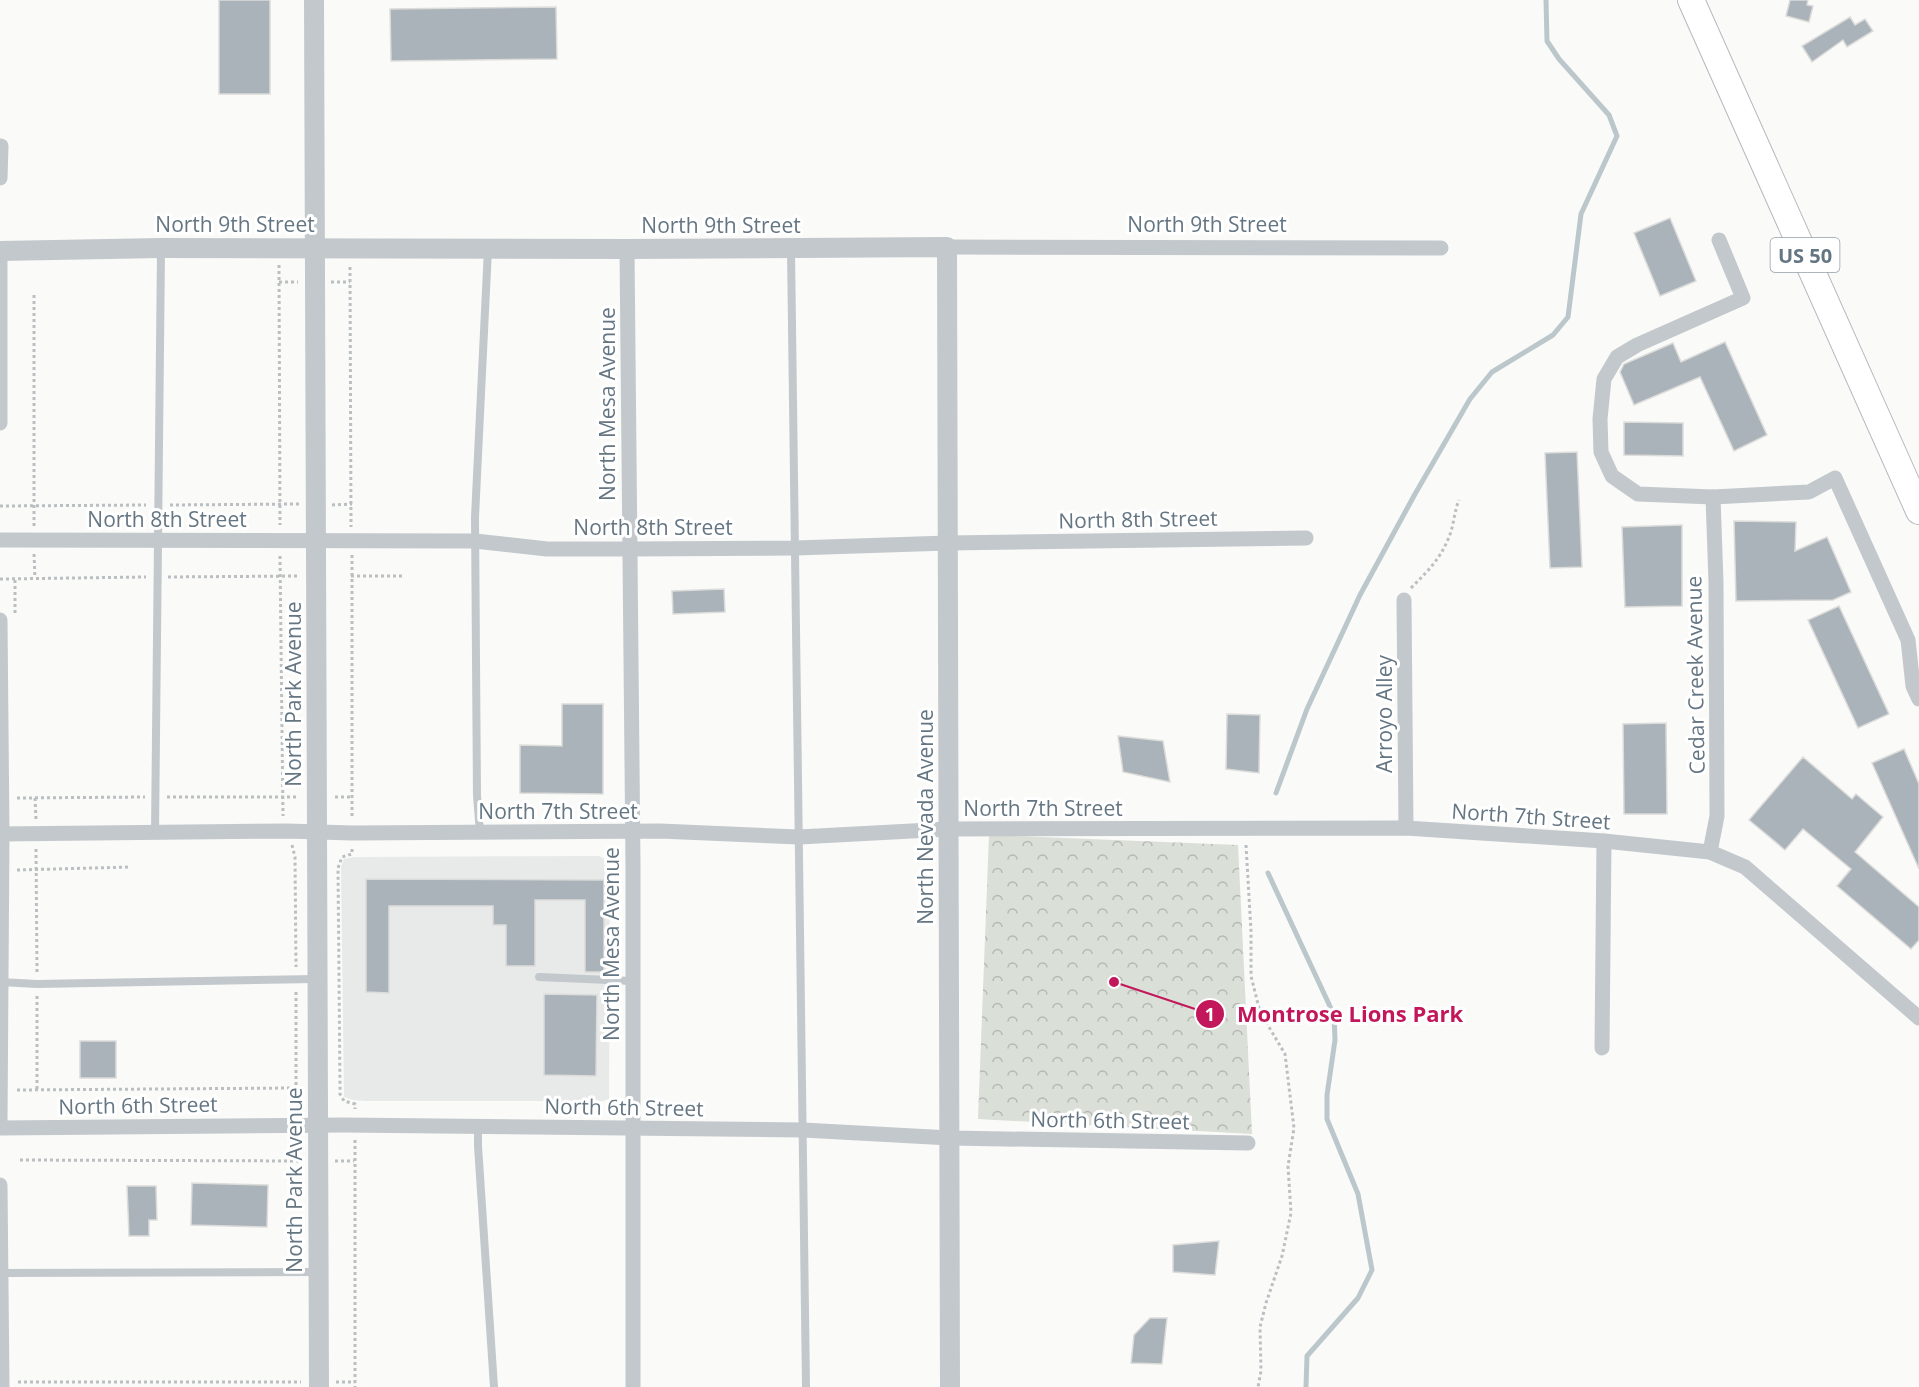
<svg xmlns="http://www.w3.org/2000/svg" width="1919" height="1387" font-family="'Open Sans',sans-serif">
<defs>
<pattern id="park-crowns" width="20" height="18" patternUnits="userSpaceOnUse" patternTransform="scale(1.5)"><rect width="20" height="18" fill="#dadfd7"/><path d="M2 6a3 3 0 1 1 6 0M12 15a3 3 0 1 1 6 0" fill="none" stroke="#b4b9b4"/></pattern>
</defs>
<rect width="100%" height="100%" fill="#fafaf8"/>
<!-- built -->
<polygon fill="#e8e9e9" points="599,856 605,859 610,864 609,1099 603,1101 364,1101 353,1100 344,1097 341,867 344,859 354,857"/>
<!-- park -->
<polygon fill="url(#park-crowns)" points="989,835 1238,845 1252,1134 978,1119"/>
<g fill="none" stroke-linecap="round" stroke-linejoin="round">
<!-- stream -->
<g stroke="#bbc7cb" stroke-width="5">
<polyline points="1276,793 1307,709 1360,595 1415,494 1470,399 1492,372 1553,335 1568,317 1581,214 1617,136 1609,115 1559,59 1547,41 1546,0"/>
<polyline points="1268,873 1334,1015 1335,1040 1327,1095 1327,1119 1358,1194 1372,1270 1358,1298 1307,1356 1306,1387"/>
</g>
</g>
<!-- building -->
<g fill="#aab3b9" stroke="#dcdcda" stroke-width="1.5">
<rect x="219" y="0" width="51" height="94"/>
<polygon points="1790,0 1808,0 1807,5 1813,6 1809,22 1786,16"/>
<polygon points="556,7 557,59 391,61 390,9"/>
<polygon points="1850,17 1855,25 1865,19 1873,31 1847,47 1843,40 1812,62 1802,46"/>
<polygon points="1670,218 1696,281 1660,296 1634,233"/>
<polygon points="1725,342 1767,435 1734,451 1700,377 1634,405 1620,372 1624,364 1673,343 1681,362"/>
<polygon points="1624,422 1683,423 1683,456 1624,455"/>
<polygon points="1577,452 1582,567 1550,568 1545,453"/>
<polygon points="1734,521 1796,522 1795,551 1827,537 1851,592 1833,600 1736,601"/>
<polygon points="1682,525 1682,606 1625,607 1622,527"/>
<polygon points="724,589 725,612 673,614 672,591"/>
<polygon points="1839,606 1889,714 1858,728 1808,620"/>
<polygon points="562,704 603,704 603,794 520,793 520,745 562,746"/>
<polygon points="1227,714 1260,715 1259,773 1226,769"/>
<polygon points="1666,723 1667,814 1624,814 1623,724"/>
<polygon points="1118,736 1163,741 1170,782 1123,772"/>
<polygon points="1904,749 1919,784 1919,869 1872,763"/>
<polygon points="1803,757 1852,799 1856,794 1883,817 1855,852 1919,907 1919,940 1911,949 1837,886 1851,869 1803,829 1785,850 1749,820"/>
<polygon points="366,879 604,880 604,972 585,972 585,900 535,900 535,966 506,966 506,925 493,925 493,906 389,906 389,993 366,992"/>
<polygon points="544,994 597,995 596,1076 544,1075"/>
<rect x="80" y="1041" width="36" height="37"/>
<polygon points="192,1183 268,1185 267,1227 191,1225"/>
<polygon points="127,1186 156,1186 157,1220 149,1220 149,1236 129,1236"/>
<polygon points="1219,1241 1215,1275 1173,1272 1173,1245"/>
<polygon points="1150,1318 1167,1318 1162,1364 1131,1363 1134,1335"/>
</g>
<g fill="none" stroke-linecap="round" stroke-linejoin="round">
<defs>
<polyline id="trunk" points="1691,0 1919,511"/>
</defs>
<!-- trunk casing -->
<use href="#trunk" stroke="#b4b9bd" stroke-width="28"/>
<!-- path -->
<g stroke="#bbbfc2" stroke-width="3" stroke-dasharray="3 3" stroke-linecap="butt">
<polyline points="279,265 280,525"/>
<polyline points="350,267 351,527"/>
<polyline points="279,282 298,282"/>
<polyline points="331,282 350,282"/>
<polyline points="170,505 299,504"/>
<polyline points="332,505 352,504"/>
<polyline points="0,506 146,505"/>
<polyline points="34,526 34,294"/>
<polyline points="34,554 35,578"/>
<polyline points="352,555 352,818"/>
<polyline points="280,556 283,816"/>
<polyline points="351,576 403,576"/>
<polyline points="168,577 299,576"/>
<polyline points="0,579 146,577"/>
<path d="M1411,588C1427,572 1441,558 1449,537C1454,525 1454,512 1459,500"/>
<polyline points="15,613 15,579"/>
<polyline points="167,797 298,797"/>
<polyline points="335,797 352,797"/>
<polyline points="17,798 145,797"/>
<polyline points="35,798 36,819"/>
<polyline points="292,845 295,857 296,967"/>
<polyline points="1246,845 1251,931 1251,976 1260,1012 1285,1054 1294,1128 1288,1166 1291,1213 1282,1256 1266,1303 1260,1327 1261,1371 1258,1387"/>
<polyline points="36,849 37,972"/>
<polyline points="352,849 352,854 342,857 338,868 340,1088 340,1094 344,1101 355,1104 355,1109"/>
<polyline points="17,870 131,867"/>
<polyline points="296,992 296,1097"/>
<polyline points="37,996 37,1090"/>
<polyline points="17,1090 295,1088"/>
<polyline points="355,1140 355,1387"/>
<polyline points="20,1160 301,1161"/>
<polyline points="335,1161 354,1161"/>
<polyline points="18,1382 301,1382"/>
<polyline points="336,1382 355,1382"/>
</g>
<!-- service -->
<g stroke="#c3c8cc" stroke-width="8">
<polyline points="791,250 806,1387"/>
<polyline points="480,832 477,796 475,517 488,249"/>
<polyline points="155,833 161,250"/>
<polyline points="539,977 632,981"/>
<polyline points="0,982 37,984 316,979"/>
<polyline points="478,1126 478,1146 494,1387"/>
<polyline points="2,1273 319,1272"/>
</g>
<!-- minor -->
<g stroke="#c3c8cc" stroke-width="15">
<polyline points="0,178 1,146"/>
<polyline points="947,247 1441,248"/>
<polyline points="0,249 0,423"/>
<polyline points="627,249 633,865 633,1387"/>
<polyline points="1713,497 1638,494 1612,476 1601,452 1600,419 1604,379 1617,357 1637,345 1743,298 1719,240"/>
<polyline points="0,540 475,541 547,549 629,549 795,548 948,543 1306,538"/>
<polyline points="1404,600 1406,828"/>
<polyline points="0,620 2,834 0,1123"/>
<polyline points="0,834 287,831 352,833 660,831 799,837 949,829 1406,828 1604,841 1710,852 1745,867 1919,1018"/>
<polyline points="1710,852 1717,816 1716,582 1713,497 1809,492 1835,478 1908,640 1913,686 1919,699"/>
<polyline points="1602,1048 1604,841"/>
<polyline points="0,1128 344,1125 803,1130 950,1138 1248,1143"/>
<polyline points="0,1185 2,1387"/>
</g>
<!-- tertiary -->
<g stroke="#c3c8cc" stroke-width="20">
<polyline points="314,0 319,1387"/>
<polyline points="0,251 161,248 627,249 947,247 950,1387"/>
</g>
<!-- trunk -->
<use href="#trunk" stroke="#fff" stroke-width="26"/>
</g>
<g text-anchor="middle" dominant-baseline="central" stroke-width="6" stroke-linejoin="round" paint-order="stroke">
<!-- shield labels -->
<rect fill="#fff" stroke="#939fa8" stroke-width="1.5" x="1770.5" y="238" width="69" height="34" rx="4.5"/>
<g font-size="20" font-weight="bold" fill="#657683">
<text x="1805" y="255">US 50</text>
</g>
<!-- street labels -->
<g font-size="21" fill="#657683" stroke="#fff">
<text x="235" y="224">North 9th Street</text>
<text x="1207" y="224">North 9th Street</text>
<text x="721" y="225">North 9th Street</text>
<text transform="translate(607 404) rotate(-90)">North Mesa Avenue</text>
<text x="167" y="519">North 8th Street</text>
<text transform="translate(1138 519) rotate(-1)">North 8th Street</text>
<text x="653" y="527">North 8th Street</text>
<text transform="translate(1695 675) rotate(-91)">Cedar Creek Avenue</text>
<text transform="translate(293 694) rotate(-90)">North Park Avenue</text>
<text transform="translate(1384 714) rotate(-90)">Arroyo Alley</text>
<text x="1043" y="808">North 7th Street</text>
<text x="558" y="811">North 7th Street</text>
<text transform="translate(1531 816) rotate(4)">North 7th Street</text>
<text transform="translate(925 817) rotate(-90)">North Nevada Avenue</text>
<text transform="translate(611 944) rotate(-90)">North Mesa Avenue</text>
<text transform="translate(138 1105) rotate(-1)">North 6th Street</text>
<text transform="translate(624 1107) rotate(1)">North 6th Street</text>
<text transform="translate(1110 1120) rotate(1)">North 6th Street</text>
<text transform="translate(294 1180) rotate(-90)">North Park Avenue</text>
</g>
</g>
<!-- callouts -->
<path fill="none" stroke="#c2185b" stroke-width="2" d="M1114 982L1210 1014"/>
<g fill="#c2185b" stroke="#fff" stroke-width="2">
<circle cx="1114" cy="982" r="6"/>
<circle cx="1210" cy="1014" r="15"/>
</g>
<g font-size="18" text-anchor="middle" font-weight="bold" fill="#fff">
<text x="1210" y="1021">1</text>
</g>
<g font-size="22" text-anchor="middle" font-weight="bold" fill="#c2185b" stroke="#fff" stroke-width="6" stroke-linejoin="round" paint-order="stroke">
<text x="1350" y="1022">Montrose Lions Park</text>
</g>
</svg>
